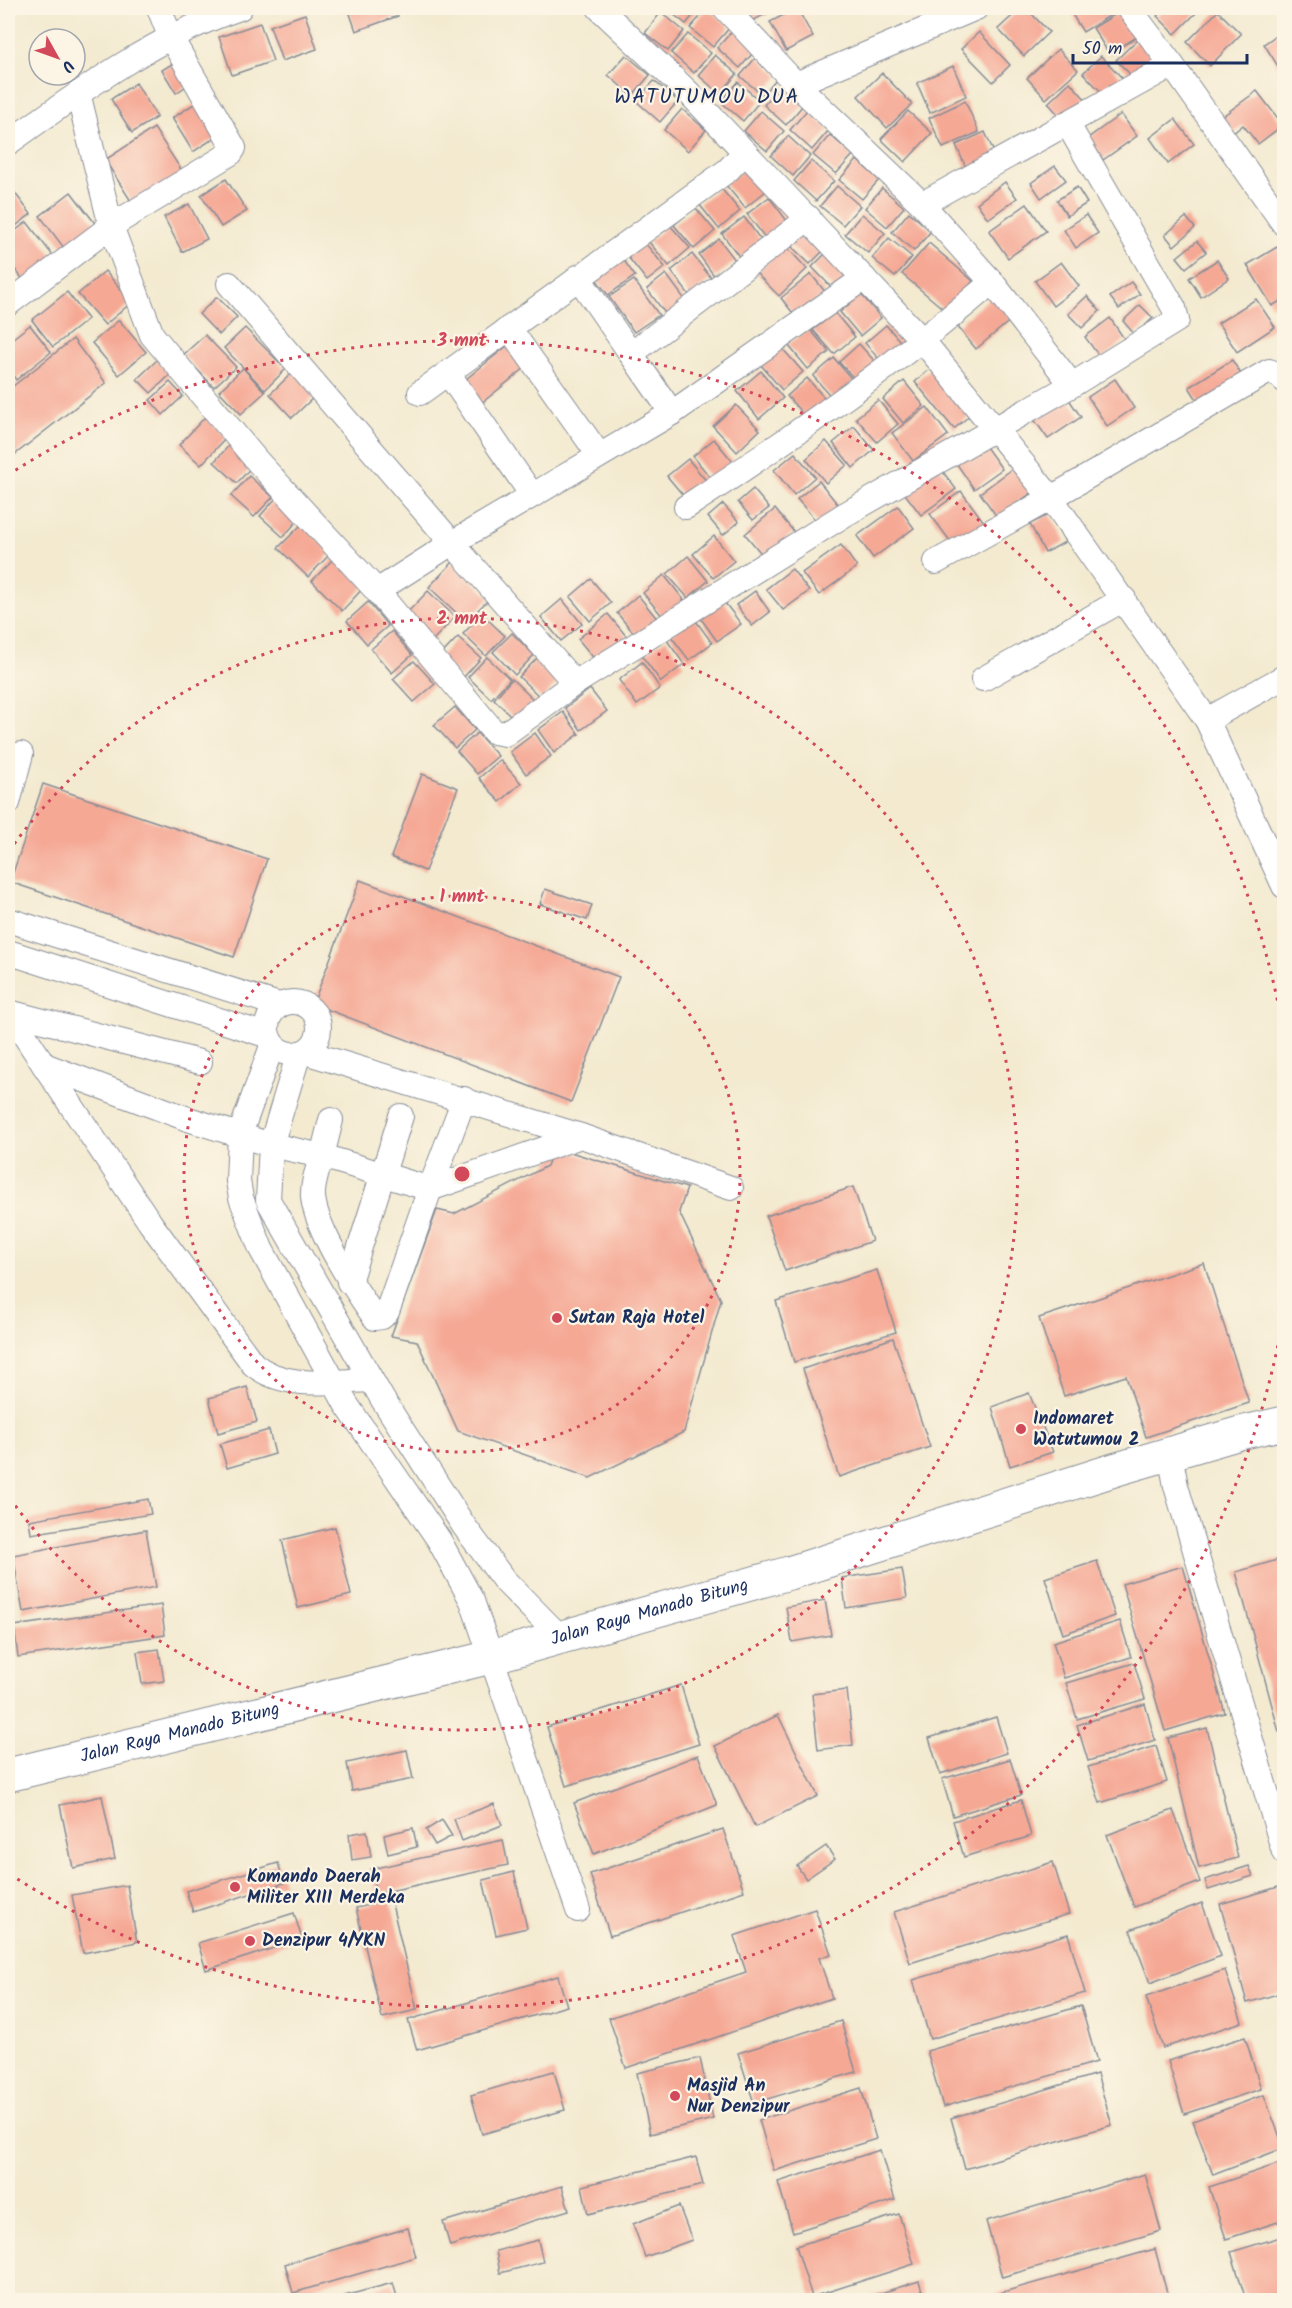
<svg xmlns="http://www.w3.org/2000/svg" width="1292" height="2308" font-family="Kalam,sans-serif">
<rect width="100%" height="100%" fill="#fcf5e5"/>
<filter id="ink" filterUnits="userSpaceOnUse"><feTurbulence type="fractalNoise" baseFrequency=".0167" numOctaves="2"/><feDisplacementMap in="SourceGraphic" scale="12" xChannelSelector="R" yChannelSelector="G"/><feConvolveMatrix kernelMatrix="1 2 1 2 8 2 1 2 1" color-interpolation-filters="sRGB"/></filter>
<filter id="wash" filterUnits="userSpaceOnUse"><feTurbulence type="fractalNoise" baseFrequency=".008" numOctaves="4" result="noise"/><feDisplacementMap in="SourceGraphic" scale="24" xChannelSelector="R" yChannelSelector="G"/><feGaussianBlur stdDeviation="1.35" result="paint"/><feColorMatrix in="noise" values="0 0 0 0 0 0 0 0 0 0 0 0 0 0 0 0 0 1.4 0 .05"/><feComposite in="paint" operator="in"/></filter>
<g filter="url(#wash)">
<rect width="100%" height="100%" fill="#f3ead0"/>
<g id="blocks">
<!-- building -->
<g fill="#f5a995">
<polygon points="348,8 395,8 398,16 356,31"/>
<polygon points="665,8 699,8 686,24"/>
<polygon points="708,8 730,27 713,47 690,28"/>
<polygon points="745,8 778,8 752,21"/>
<polygon points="797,8 813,37 786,51 770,22"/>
<polygon points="1021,8 1026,8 1049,32 1024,56 998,29"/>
<polygon points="1068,8 1107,8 1111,15 1083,32"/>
<polygon points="1165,8 1201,8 1175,34 1157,16"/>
<polygon points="1121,11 1137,37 1109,54 1093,28"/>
<polygon points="1218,11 1241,34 1210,66 1187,42"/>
<polygon points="661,12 684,31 668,51 645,33"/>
<polygon points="305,14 317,49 282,61 270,26"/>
<polygon points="260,23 273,61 232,75 219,37"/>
<polygon points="734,29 757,48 740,68 717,48"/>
<polygon points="1284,30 1284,76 1264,44"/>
<polygon points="979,32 1010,65 993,82 961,49"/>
<polygon points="688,34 711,53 694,73 671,53"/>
<polygon points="1140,37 1161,59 1137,81 1116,60"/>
<polygon points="1058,49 1078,70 1046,99 1027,78"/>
<polygon points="626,55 650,75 632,96 608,75"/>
<polygon points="715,55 737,74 720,94 698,75"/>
<polygon points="757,56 779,76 762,95 740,76"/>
<polygon points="1101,56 1124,80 1106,97 1083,73"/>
<polygon points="180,59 194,81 176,93 162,70"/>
<polygon points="953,66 966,96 930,113 917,83"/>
<polygon points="882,73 912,104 887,128 858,96"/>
<polygon points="654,81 678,101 660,122 636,101"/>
<polygon points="738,82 760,101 743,121 721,102"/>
<polygon points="1070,82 1086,100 1064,121 1048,103"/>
<polygon points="136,83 157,117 132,133 111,99"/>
<polygon points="781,86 803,105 786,125 764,105"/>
<polygon points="1257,91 1283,125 1258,144 1243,125 1232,134 1220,118"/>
<polygon points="965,101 979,132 943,148 929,118"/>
<polygon points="197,102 219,135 193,152 172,118"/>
<polygon points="682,109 706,130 688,151 664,130"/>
<polygon points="807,110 829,130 812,150 790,130"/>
<polygon points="761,111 784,131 767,151 744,131"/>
<polygon points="908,111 932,133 905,162 881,139"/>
<polygon points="1121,114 1137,136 1103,160 1088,138"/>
<polygon points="1175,119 1194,144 1168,164 1150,138"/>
<polygon points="154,128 184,174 134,206 105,160"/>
<polygon points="985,132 996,157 967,170 956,145"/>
<polygon points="830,135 853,155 836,174 813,155"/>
<polygon points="788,136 810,156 793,176 771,156"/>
<polygon points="857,160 879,180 862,199 839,180"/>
<polygon points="811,161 834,181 816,201 794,181"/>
<polygon points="1055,166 1066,180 1041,198 1031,183"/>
<polygon points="746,167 766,191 745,208 725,184"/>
<polygon points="226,179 247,211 221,227 201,195"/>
<polygon points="1005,182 1017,198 988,219 977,203"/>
<polygon points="8,184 31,214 8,232"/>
<polygon points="837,186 860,206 843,225 820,206"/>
<polygon points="720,187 740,211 719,229 699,204"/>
<polygon points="1077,187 1087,203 1067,216 1057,200"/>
<polygon points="882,188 904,207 887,227 865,208"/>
<polygon points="71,192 101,231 70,256 40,216"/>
<polygon points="769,197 788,222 766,239 747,214"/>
<polygon points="189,204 207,239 182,252 164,217"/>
<polygon points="1027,204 1046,231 1008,258 989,231"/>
<polygon points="695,207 715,231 694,249 674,225"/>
<polygon points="909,212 931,231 914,251 892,232"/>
<polygon points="862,214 885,233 868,253 845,234"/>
<polygon points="1086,215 1098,233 1076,248 1064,230"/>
<polygon points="744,217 763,243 741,259 722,234"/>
<polygon points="1186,217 1195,228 1174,246 1165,235"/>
<polygon points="27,222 57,261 27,285 8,260 8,236"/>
<polygon points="669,224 690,248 669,266 649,242"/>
<polygon points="805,230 825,249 810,264 790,245"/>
<polygon points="889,238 912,257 895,277 872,258"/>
<polygon points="719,239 736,261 715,277 699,255"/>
<polygon points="1197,241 1206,252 1186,268 1177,257"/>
<polygon points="645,243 665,267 647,281 628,257"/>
<polygon points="929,243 973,281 947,312 902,274"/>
<polygon points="785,245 807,269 779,296 756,273"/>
<polygon points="1277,247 1284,258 1284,299 1272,306 1247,265"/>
<polygon points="831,248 856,275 837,293 812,267"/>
<polygon points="692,254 712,279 690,296 671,271"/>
<polygon points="620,255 635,276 608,295 593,275"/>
<polygon points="1217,260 1229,278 1201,297 1189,278"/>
<polygon points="1061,262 1079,286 1053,306 1035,281"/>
<polygon points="105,271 132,302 105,325 78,294"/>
<polygon points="666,274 686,301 667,316 647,289"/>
<polygon points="811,274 826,293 796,317 781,298"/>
<polygon points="634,280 659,315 634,332 609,297"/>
<polygon points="1131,282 1140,294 1119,309 1110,297"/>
<polygon points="67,292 88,319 53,347 32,320"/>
<polygon points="861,294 881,318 860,336 840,312"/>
<polygon points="992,296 1012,319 976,349 957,326"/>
<polygon points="1087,296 1100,311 1082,328 1068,314"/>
<polygon points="217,297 237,317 219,335 199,314"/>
<polygon points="1256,299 1275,327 1237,352 1218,323"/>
<polygon points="1140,305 1153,318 1135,335 1123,321"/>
<polygon points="835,313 855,337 834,354 813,330"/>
<polygon points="1110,318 1125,340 1101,359 1085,337"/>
<polygon points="119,320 146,352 119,375 92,343"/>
<polygon points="30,325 51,352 16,380 8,368 8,342"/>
<polygon points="886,325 907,349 886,367 865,343"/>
<polygon points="245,328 286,369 265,390 224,348"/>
<polygon points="809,328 829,352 808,369 788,345"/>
<polygon points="205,335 236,367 214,387 183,355"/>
<polygon points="73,339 106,383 8,460 8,390"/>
<polygon points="859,344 880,367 860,385 839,362"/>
<polygon points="507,346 525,368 479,405 461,383"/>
<polygon points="782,348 803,372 782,390 761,365"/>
<polygon points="834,358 854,382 834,400 813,376"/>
<polygon points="157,360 171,374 151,393 137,379"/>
<polygon points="1232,360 1244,379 1201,406 1189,387"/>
<polygon points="937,363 976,410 954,429 915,382"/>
<polygon points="243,368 265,392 241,414 219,391"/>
<polygon points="294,371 316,395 292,418 270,394"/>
<polygon points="761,371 783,398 759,419 737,391"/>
<polygon points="807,378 828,402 808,420 787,396"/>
<polygon points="1115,379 1134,408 1107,426 1088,397"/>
<polygon points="904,381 924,406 903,423 883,399"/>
<polygon points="170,382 183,396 163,415 150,400"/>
<polygon points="1066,395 1081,417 1048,439 1033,418"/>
<polygon points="878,400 898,424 877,442 856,418"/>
<polygon points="736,405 760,430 737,452 713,426"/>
<polygon points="927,407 948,435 913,461 892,433"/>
<polygon points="205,417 227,437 201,465 179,445"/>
<polygon points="854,426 874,450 853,468 833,443"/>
<polygon points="714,439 734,463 713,481 693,456"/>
<polygon points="981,440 1002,469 974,489 954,460"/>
<polygon points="233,441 256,462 237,483 214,462"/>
<polygon points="826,441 847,465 826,483 806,459"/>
<polygon points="795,453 815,477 794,495 774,470"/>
<polygon points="688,459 708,483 687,500 667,476"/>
<polygon points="937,464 956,489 921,515 902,490"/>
<polygon points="1015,467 1033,492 997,517 980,493"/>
<polygon points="249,476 273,497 254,517 231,496"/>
<polygon points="819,481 839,506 818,523 797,499"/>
<polygon points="753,489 769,508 753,520 738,502"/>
<polygon points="961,491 987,526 956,549 930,514"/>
<polygon points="278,496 301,517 283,537 260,516"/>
<polygon points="723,504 739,522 723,535 708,517"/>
<polygon points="898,506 914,528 873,558 857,536"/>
<polygon points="775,509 794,532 764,557 745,534"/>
<polygon points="1050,514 1065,542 1045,553 1030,524"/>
<polygon points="302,524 331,553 308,577 278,548"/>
<polygon points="714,536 734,561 713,578 693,554"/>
<polygon points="841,545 857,567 819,595 802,573"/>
<polygon points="688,556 708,581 688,598 667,574"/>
<polygon points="335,557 365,586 342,611 312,581"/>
<polygon points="453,562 490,598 466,622 429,587"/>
<polygon points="792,569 809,591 783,610 766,589"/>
<polygon points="664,575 684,600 663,617 643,593"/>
<polygon points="591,579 611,603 590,621 570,597"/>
<polygon points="428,591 455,617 433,640 406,614"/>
<polygon points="755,591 770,612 752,626 736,605"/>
<polygon points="638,595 658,620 637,637 617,613"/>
<polygon points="562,599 582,624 561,641 541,617"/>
<polygon points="722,599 741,624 717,641 699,616"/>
<polygon points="368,602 388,626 367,644 347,621"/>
<polygon points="482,614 505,636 486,656 463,634"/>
<polygon points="608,614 627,637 597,662 578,639"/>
<polygon points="694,618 712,643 689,660 670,635"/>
<polygon points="392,631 412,655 392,673 371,649"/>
<polygon points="512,633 534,655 515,675 493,652"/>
<polygon points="458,637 481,658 462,679 439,657"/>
<polygon points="666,639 684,664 661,682 642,656"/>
<polygon points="487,657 510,679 491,699 468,677"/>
<polygon points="538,657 561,679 542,699 519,677"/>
<polygon points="414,661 435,684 414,702 393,679"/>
<polygon points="642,662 660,688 637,705 619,680"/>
<polygon points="512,679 535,701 516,721 494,699"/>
<polygon points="590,689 607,711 581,730 565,708"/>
<polygon points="455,707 475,730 455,748 434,725"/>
<polygon points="563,712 579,734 554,753 538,730"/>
<polygon points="477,733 498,756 477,774 457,751"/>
<polygon points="535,733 551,756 526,774 510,752"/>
<polygon points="500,760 521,783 500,802 479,778"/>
<polygon points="422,774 458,788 425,871 391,857"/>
<polygon points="43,784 267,859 234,957 10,882"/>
<polygon points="360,880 619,977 571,1102 313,1004"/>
<polygon points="545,889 592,905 587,920 540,904"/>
<polygon points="554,1147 687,1188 679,1212 721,1300 684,1432 590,1478 458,1431 417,1341 391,1336 437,1210 454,1214 547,1166"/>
<polygon points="853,1187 872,1241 785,1271 766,1216"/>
<polygon points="1204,1263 1249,1403 1146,1437 1126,1376 1064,1396 1039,1318"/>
<polygon points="877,1270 896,1332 794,1362 776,1301"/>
<polygon points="893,1338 930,1447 839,1477 803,1369"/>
<polygon points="247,1387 257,1422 218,1433 209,1398"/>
<polygon points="1029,1393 1053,1452 1010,1466 992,1407"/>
<polygon points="269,1430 275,1454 227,1468 220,1444"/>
<polygon points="148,1499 151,1514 31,1534 29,1520"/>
<polygon points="335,1527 351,1595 298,1608 282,1540"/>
<polygon points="146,1530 156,1587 23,1612 13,1555"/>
<polygon points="1284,1558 1284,1730 1279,1732 1236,1572"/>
<polygon points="1097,1561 1115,1616 1063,1634 1045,1578"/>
<polygon points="1183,1566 1225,1713 1165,1731 1122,1584"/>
<polygon points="902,1569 907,1598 846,1608 842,1578"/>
<polygon points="825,1600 831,1635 792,1642 786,1607"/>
<polygon points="161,1605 165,1635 18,1657 14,1626"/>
<polygon points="1120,1621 1131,1657 1064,1678 1053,1642"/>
<polygon points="159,1649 164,1681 142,1684 137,1652"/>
<polygon points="1134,1663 1145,1699 1077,1719 1066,1683"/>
<polygon points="681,1685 699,1744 566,1786 547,1727"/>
<polygon points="847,1690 853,1745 818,1750 812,1694"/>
<polygon points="1145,1704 1155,1740 1088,1761 1077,1725"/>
<polygon points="778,1715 818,1796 755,1827 715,1746"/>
<polygon points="996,1717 1007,1753 940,1774 929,1738"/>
<polygon points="1207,1728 1238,1858 1199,1868 1168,1738"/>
<polygon points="1156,1746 1167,1782 1100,1803 1088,1767"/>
<polygon points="407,1750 413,1779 352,1791 347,1763"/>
<polygon points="698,1755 717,1805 594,1854 574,1803"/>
<polygon points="1010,1759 1021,1795 953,1816 942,1779"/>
<polygon points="102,1796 115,1859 73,1868 60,1805"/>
<polygon points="1021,1800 1031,1836 964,1857 953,1821"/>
<polygon points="494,1804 502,1825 462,1841 454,1819"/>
<polygon points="1173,1810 1200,1882 1134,1907 1107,1835"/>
<polygon points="442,1820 452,1836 435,1845 426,1830"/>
<polygon points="413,1828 417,1847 388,1854 384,1835"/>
<polygon points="723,1829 744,1891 610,1936 590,1874"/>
<polygon points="367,1831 371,1857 352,1860 349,1834"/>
<polygon points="503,1840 508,1865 376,1894 371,1869"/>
<polygon points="826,1846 835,1859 806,1879 797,1866"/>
<polygon points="1053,1862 1069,1914 910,1963 894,1912"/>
<polygon points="278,1863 284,1883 193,1912 186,1891"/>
<polygon points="1249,1866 1253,1876 1208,1890 1205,1880"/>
<polygon points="514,1872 527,1928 496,1935 483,1880"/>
<polygon points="127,1885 137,1942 83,1953 72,1895"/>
<polygon points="1282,1886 1284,1895 1284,1992 1247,2003 1220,1904"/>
<polygon points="391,1900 417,2010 382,2018 356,1908"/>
<polygon points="1202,1903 1221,1956 1150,1983 1130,1930"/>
<polygon points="815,1909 831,1954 819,1958 832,1998 626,2068 609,2018 746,1972 734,1936"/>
<polygon points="294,1913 302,1939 206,1970 198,1943"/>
<polygon points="1068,1934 1085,1993 930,2039 913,1980"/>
<polygon points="1225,1970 1242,2022 1163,2048 1146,1997"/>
<polygon points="558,1976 567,2006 417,2050 408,2020"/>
<polygon points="1081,2006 1097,2062 943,2107 927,2051"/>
<polygon points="841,2021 856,2072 754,2103 738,2053"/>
<polygon points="1245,2037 1261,2089 1184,2114 1168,2061"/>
<polygon points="700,2058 713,2119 650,2134 637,2073"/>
<polygon points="554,2071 565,2110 482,2134 471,2095"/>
<polygon points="1097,2074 1112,2125 965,2169 951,2118"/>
<polygon points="861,2088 876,2139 774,2171 759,2120"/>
<polygon points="1264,2095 1284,2148 1213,2175 1193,2121"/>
<polygon points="880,2150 895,2200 793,2232 778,2182"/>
<polygon points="696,2157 703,2185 588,2214 582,2186"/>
<polygon points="1284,2162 1284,2220 1226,2239 1209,2187"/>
<polygon points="1145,2174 1161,2231 1002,2277 986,2221"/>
<polygon points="562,2186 569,2210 450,2246 443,2222"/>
<polygon points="679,2206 692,2240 645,2257 633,2224"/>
<polygon points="899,2214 914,2264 812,2297 796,2246"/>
<polygon points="408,2228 416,2257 293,2293 285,2264"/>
<polygon points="1284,2236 1284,2293 1260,2300 1246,2300 1231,2252"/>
<polygon points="538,2240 543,2262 500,2273 496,2251"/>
<polygon points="1155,2249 1169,2300 997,2300 996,2294"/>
<polygon points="919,2281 925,2300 859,2300"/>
<polygon points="393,2283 398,2300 345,2300 344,2296"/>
</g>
</g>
</g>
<g filter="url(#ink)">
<use href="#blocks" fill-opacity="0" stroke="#878c97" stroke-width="1.5"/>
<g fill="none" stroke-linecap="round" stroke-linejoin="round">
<defs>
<g id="minor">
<polyline points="599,8 691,95 923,341 1051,498 1269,371 1279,375 1284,380"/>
<polyline points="1172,65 1284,224"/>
<polyline points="796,84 976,8"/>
<polyline points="78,93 111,226 152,335 258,462 377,591 489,726 494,732 505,734 575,683 844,515 1072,385 1177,320 1174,308 1067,123"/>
<path d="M8,143C81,91 154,37 240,8"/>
<polyline points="922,204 1172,65 1129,8"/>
<polyline points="578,277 631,354 809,218"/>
<polyline points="992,282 1072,385"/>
<polyline points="229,284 452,543 377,591"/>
<polyline points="8,304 111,226 231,153 234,148 170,36 159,8"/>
<polyline points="509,328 599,455"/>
<polyline points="631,354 672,413"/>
<polyline points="448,373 532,495"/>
<polyline points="420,393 728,170 745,152"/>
<path d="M686,507C792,438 896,365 992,282L922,204L796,84L725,8"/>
<polyline points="936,562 1051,498 1207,720 1284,886"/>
<polyline points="983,679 1124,599"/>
<polyline points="575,683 452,543 672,413 864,278"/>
<polyline points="1207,720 1284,677"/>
<polyline points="8,803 21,754"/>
<polyline points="8,920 279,1005"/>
<polyline points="8,952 266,1035"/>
<circle cx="293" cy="1028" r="26"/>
<polyline points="8,1010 44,1065"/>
<polyline points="9,1012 200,1062"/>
<polyline points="272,1046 240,1134 238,1181 241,1198 261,1249 346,1404 439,1540 472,1601 578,1910"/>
<polyline points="305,1052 581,1136"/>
<polyline points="299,1053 271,1145 268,1200 383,1400 464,1526 504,1580 559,1636"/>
<polyline points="331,1120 322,1156 430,1189 464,1099"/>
<polyline points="349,1282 401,1116"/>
<path d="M371,1380C332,1381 285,1391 253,1364L151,1224L44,1065L188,1119L271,1145L322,1156C318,1169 312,1183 313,1197C316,1230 356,1291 375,1318L382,1317L387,1312L430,1189L581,1136L731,1188"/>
<polyline points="1170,1454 1176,1486 1284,1852"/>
</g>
<g id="trunk">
<path id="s1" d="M8,1775L491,1657L789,1573L1117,1469L1240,1433L1284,1423"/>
</g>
</defs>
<!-- minor casing -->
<use href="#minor" stroke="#878c97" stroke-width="26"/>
<!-- trunk casing -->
<use href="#trunk" stroke="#878c97" stroke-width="35"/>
<!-- minor -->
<use href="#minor" stroke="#fff" stroke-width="24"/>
<!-- trunk -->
<use href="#trunk" stroke="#fff" stroke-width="33"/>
</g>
</g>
<!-- distance rings -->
<g fill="none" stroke="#d1495b" stroke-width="3" stroke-dasharray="3 6">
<circle cx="462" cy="1174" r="278"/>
<path d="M9 851A556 556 0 1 1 9 1497"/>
<path d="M1283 1319A834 834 0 0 1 8 1873M8 475A834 834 0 0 1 1283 1029"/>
</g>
<!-- markers -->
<g fill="#d1495b" stroke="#fcf5e5" stroke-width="2">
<circle cx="557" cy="1318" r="6"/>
<circle cx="1021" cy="1429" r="6"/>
<circle cx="235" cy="1887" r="6"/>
<circle cx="250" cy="1941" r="6"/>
<circle cx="675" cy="2096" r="6"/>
</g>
<g text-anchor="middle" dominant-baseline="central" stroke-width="4.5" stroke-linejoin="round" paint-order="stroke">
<!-- poi labels -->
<g font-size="18" font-weight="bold" fill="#1b2f5e" stroke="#fcf5e5" text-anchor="start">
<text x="569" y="1318">Sutan Raja Hotel</text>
<text x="1033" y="1419">Indomaret<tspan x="1033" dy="21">Watutumou 2</tspan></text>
<text x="247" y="1877">Komando Daerah<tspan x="247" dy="21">Militer XIII Merdeka</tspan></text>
<text x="262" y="1941">Denzipur 4/YKN</text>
<text x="687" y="2086">Masjid An<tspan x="687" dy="21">Nur Denzipur</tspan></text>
</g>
<!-- street labels -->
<g font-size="18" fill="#1b2f5e" stroke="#fcf5e5">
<text stroke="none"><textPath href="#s1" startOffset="662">Jalan Raya Manado Bitung</textPath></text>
<text stroke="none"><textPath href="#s1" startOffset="177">Jalan Raya Manado Bitung</textPath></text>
</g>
<!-- quarter labels -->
<g font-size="21" letter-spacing="1.5" fill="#1b2f5e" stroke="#fcf5e5">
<text x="707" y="97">WATUTUMOU DUA</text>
</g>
</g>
<circle cx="462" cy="1174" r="9" fill="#d1495b" stroke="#fcf5e5" stroke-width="3"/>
<g font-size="18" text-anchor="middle" font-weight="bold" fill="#d1495b" stroke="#fcf5e5" stroke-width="4.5" stroke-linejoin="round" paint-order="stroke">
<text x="462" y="346">3 mnt</text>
<text x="462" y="624">2 mnt</text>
<text x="462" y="902">1 mnt</text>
</g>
<!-- margin -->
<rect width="1292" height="2308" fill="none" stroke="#fcf5e5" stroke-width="30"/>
<!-- north arrow -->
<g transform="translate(57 57) rotate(130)"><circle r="28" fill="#fcf5e5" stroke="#a2a6af" stroke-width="1.5"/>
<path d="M0-4.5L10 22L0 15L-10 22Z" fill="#d1495b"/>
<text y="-9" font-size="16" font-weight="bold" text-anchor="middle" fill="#1b2f5e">U</text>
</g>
<!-- scale -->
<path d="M1073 54v9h174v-9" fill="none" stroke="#1b2f5e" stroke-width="3"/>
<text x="1082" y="54" font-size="18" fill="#1b2f5e" stroke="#fcf5e5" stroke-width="4.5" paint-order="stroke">50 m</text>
</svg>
